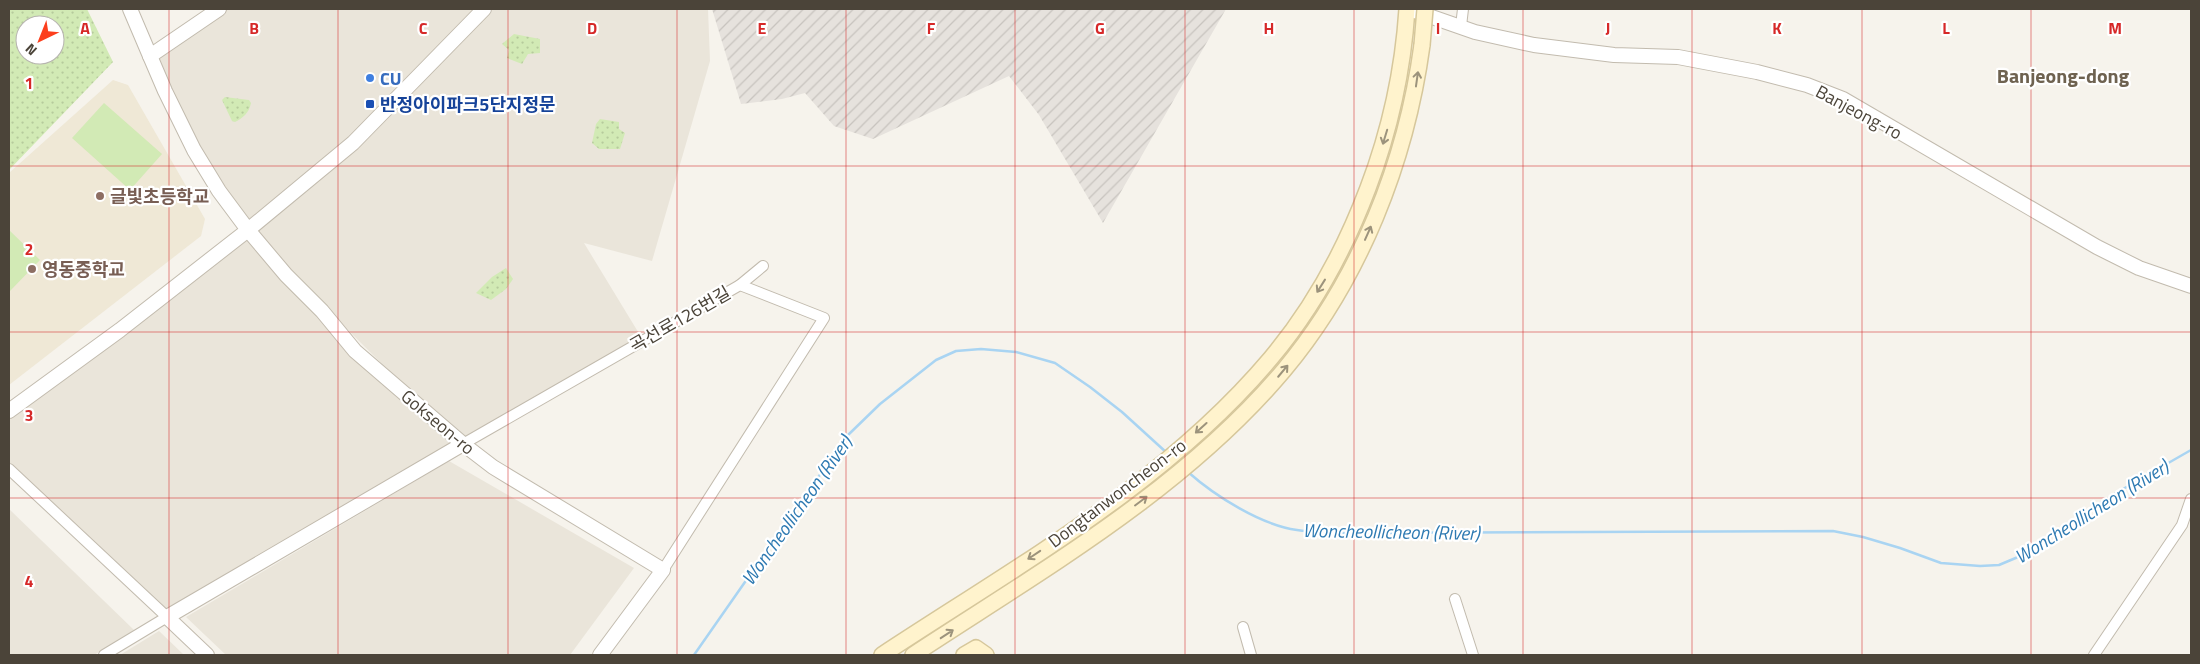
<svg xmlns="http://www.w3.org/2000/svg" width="2200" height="664" font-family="'Titillium Web','Noto Sans KR',sans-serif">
<defs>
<pattern id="industrial-furrows" width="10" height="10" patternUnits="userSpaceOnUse" patternTransform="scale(1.25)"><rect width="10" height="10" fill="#e6e2dd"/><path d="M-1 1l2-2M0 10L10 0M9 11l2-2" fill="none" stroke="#c7c3be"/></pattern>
<pattern id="grass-dots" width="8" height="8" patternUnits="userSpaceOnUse" patternTransform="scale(1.25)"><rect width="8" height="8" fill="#d2eab5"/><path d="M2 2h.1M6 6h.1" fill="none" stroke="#b6ca9c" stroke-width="1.8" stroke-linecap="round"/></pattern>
</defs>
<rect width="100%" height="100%" fill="#f6f3ec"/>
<!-- residential -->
<g fill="#eae5da" fill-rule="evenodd">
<path d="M219,9H708L710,61L652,261L584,243L643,340L167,617L9,469V411L248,231L219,191L150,56ZM255,237L455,437L322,311Z"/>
<polygon points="449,461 634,568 570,655 226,655 186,617"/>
<polygon points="9,509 134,630 94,655 9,655"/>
<polygon points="159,631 184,655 120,655"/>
</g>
<!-- industrial -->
<polygon fill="url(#industrial-furrows)" points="712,9 1226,9 1103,223 1039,115 1009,76 873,139 834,126 805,93 782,99 741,104"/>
<!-- education -->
<polygon fill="#efe8d6" points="113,80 128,85 205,219 201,236 9,385 9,173"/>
<!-- grass -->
<g fill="url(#grass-dots)" fill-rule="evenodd">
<path d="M9,9H87L113,62L9,170ZM25,25H55V55H25Z"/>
<polygon points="514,34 540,39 540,53 528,54 522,64 507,58 509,50 502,44"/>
<path d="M225,97L249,100L251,103C249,113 243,118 235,122L232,121L222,100Z"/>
<polygon points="600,119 619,122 619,129 625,133 620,149 599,149 592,143 596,124"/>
<polygon points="506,268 513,279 506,289 491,300 476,293 492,277"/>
</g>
<!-- pitch -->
<g fill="#d2eab5">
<polygon points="104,103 162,154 130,190 72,138"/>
<polygon points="9,230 40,260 9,292"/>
</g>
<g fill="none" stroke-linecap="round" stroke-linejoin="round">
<!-- stream -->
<g stroke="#a9d4f2" stroke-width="2.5">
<path d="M1188,472C1215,496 1261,525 1297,530C1311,532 1326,532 1340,533L1833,531L1863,537L1900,548L1941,563L1980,566L1999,565L2018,557L2116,493L2191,450"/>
<polyline points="694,655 847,436 880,404 936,360 956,351 981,349 1016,352 1055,363 1090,387 1122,412 1167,453"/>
</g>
<defs>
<g id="minor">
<polyline points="1461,26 1463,9"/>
<polyline points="740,285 763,266"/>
<polyline points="463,444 740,285 824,318 663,570"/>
<polyline points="9,469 167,617 104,655"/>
<polyline points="1455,599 1473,655"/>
<polyline points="1243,627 1251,655"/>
<polyline points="2094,655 2182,525 2191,499"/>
</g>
<g id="tertiary">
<polyline points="130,9 150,56 219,9"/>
<polyline points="1409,9 1475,32 1534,45 1614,55 1678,57 1757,72 1807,85 1843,99 2097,247 2139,268 2191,286"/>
<polyline points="150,56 165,91 194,150 219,191 248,230 286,275 322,311 355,351 463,444 493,467 663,570 600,655"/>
<polyline points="9,411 120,330 248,230 353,143 484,9"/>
<polyline points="207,655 167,617 463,444"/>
</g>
<g id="secondary">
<path d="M882,655C1017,566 1165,484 1271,358C1313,308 1345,249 1368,188C1390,130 1403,71 1407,9"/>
<path d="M913,655C1042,570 1183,490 1284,370C1360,279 1406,162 1422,45"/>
<polyline points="964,655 976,648 986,655"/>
</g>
</defs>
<!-- minor casing -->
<use href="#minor" stroke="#c2bbae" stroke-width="12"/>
<!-- tertiary casing -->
<use href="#tertiary" stroke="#c2bbae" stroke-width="16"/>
<!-- secondary casing -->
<use href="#secondary" stroke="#d6c79b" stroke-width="18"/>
<!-- minor -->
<use href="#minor" stroke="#fff" stroke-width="10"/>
<!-- tertiary -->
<use href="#tertiary" stroke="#fff" stroke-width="14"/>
<!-- secondary -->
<use href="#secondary" stroke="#fff3cd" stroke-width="15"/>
<defs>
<polyline id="secondary-bridge" points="1422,45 1425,9"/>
</defs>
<!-- secondary-bridge casing -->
<use href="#secondary-bridge" stroke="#d6c79b" stroke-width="18" stroke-linecap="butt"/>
<!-- secondary-bridge -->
<use href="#secondary-bridge" stroke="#fff3cd" stroke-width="15"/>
</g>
<!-- one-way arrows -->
<defs><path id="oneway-shaft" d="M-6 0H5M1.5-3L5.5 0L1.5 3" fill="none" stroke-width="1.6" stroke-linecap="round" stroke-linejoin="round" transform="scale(1.25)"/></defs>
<g stroke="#9c937c">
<use href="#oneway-shaft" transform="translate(1417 79) rotate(-82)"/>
<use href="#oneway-shaft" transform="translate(1385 137) rotate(107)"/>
<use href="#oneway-shaft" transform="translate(1368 233) rotate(-66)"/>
<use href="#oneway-shaft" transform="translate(1321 286) rotate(122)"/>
<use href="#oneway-shaft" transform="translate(1283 371) rotate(-50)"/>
<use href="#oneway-shaft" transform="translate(1201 428) rotate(138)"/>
<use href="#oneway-shaft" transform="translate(1141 501) rotate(-37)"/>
<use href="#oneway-shaft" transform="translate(1034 555) rotate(146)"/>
<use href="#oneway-shaft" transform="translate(947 634) rotate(-33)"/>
</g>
<!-- grid -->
<path fill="none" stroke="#d62828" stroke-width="1" stroke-opacity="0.55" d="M169,9V655M338,9V655M508,9V655M677,9V655M846,9V655M1015,9V655M1185,9V655M1354,9V655M1523,9V655M1692,9V655M1862,9V655M2031,9V655M9,166H2191M9,332H2191M9,498H2191"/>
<!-- markers -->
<circle fill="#3f7fe0" stroke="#fff" stroke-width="2" cx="370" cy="78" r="5"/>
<rect fill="#1a4fb4" stroke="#fff" stroke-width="2" x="365" y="99" width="10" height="10" rx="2.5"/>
<g fill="#8d6e63" stroke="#fff" stroke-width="2">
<circle cx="100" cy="196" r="5"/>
<circle cx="32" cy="269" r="5"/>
</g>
<g text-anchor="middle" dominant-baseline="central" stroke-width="4.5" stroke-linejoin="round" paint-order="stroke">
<!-- shop labels -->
<g font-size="18" font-weight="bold" fill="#366cbe" stroke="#fff" text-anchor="start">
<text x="380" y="78">CU</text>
</g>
<!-- transit labels -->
<g font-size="18" font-weight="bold" fill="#164399" stroke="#fff" text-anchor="start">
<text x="380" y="104">반정아이파크5단지정문</text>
</g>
<!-- street labels -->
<g font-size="18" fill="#4b4439" stroke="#fff">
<text transform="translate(1859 112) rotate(28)">Banjeong-ro</text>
<text transform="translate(680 319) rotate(-30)">곡선로126번길</text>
<text transform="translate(438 422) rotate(40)">Gokseon-ro</text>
<text transform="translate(1117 493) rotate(-37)">Dongtanwoncheon-ro</text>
</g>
<!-- education labels -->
<g font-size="18" font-weight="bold" fill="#785e54" stroke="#fff" text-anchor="start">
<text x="110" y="196">글빛초등학교</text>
<text x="42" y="269">영동중학교</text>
</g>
<!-- water labels -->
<g font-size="19" font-style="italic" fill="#2e7ab2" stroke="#fff">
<text transform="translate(796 510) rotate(-55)">Woncheollicheon (River)</text>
<text transform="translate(2091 511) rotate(-32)">Woncheollicheon (River)</text>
<text transform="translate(1391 531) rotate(1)">Woncheollicheon (River)</text>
</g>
<!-- quarter labels -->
<g font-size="20" font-weight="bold" fill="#6e6250" stroke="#fff">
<text x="2063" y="75">Banjeong-dong</text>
</g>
</g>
<g font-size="16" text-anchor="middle" font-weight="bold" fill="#d62828" stroke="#fff" stroke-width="4.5" stroke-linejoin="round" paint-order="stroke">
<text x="85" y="34">A</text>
<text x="254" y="34">B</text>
<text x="423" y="34">C</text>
<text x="592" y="34">D</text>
<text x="762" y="34">E</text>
<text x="931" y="34">F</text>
<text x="1100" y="34">G</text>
<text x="1269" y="34">H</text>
<text x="1438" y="34">I</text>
<text x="1608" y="34">J</text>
<text x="1777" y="34">K</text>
<text x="1946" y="34">L</text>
<text x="2115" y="34">M</text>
<text x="29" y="89">1</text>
<text x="29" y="255">2</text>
<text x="29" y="421">3</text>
<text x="29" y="587">4</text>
</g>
<!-- border -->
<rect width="2200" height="664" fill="none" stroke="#4b4439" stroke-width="20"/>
<!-- north arrow -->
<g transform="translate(40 40) rotate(223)"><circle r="24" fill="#ffffff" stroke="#b7b4b0"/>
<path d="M0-4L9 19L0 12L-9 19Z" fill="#fc3f1d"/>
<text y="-8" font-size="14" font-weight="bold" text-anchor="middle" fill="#4b4439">N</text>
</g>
</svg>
